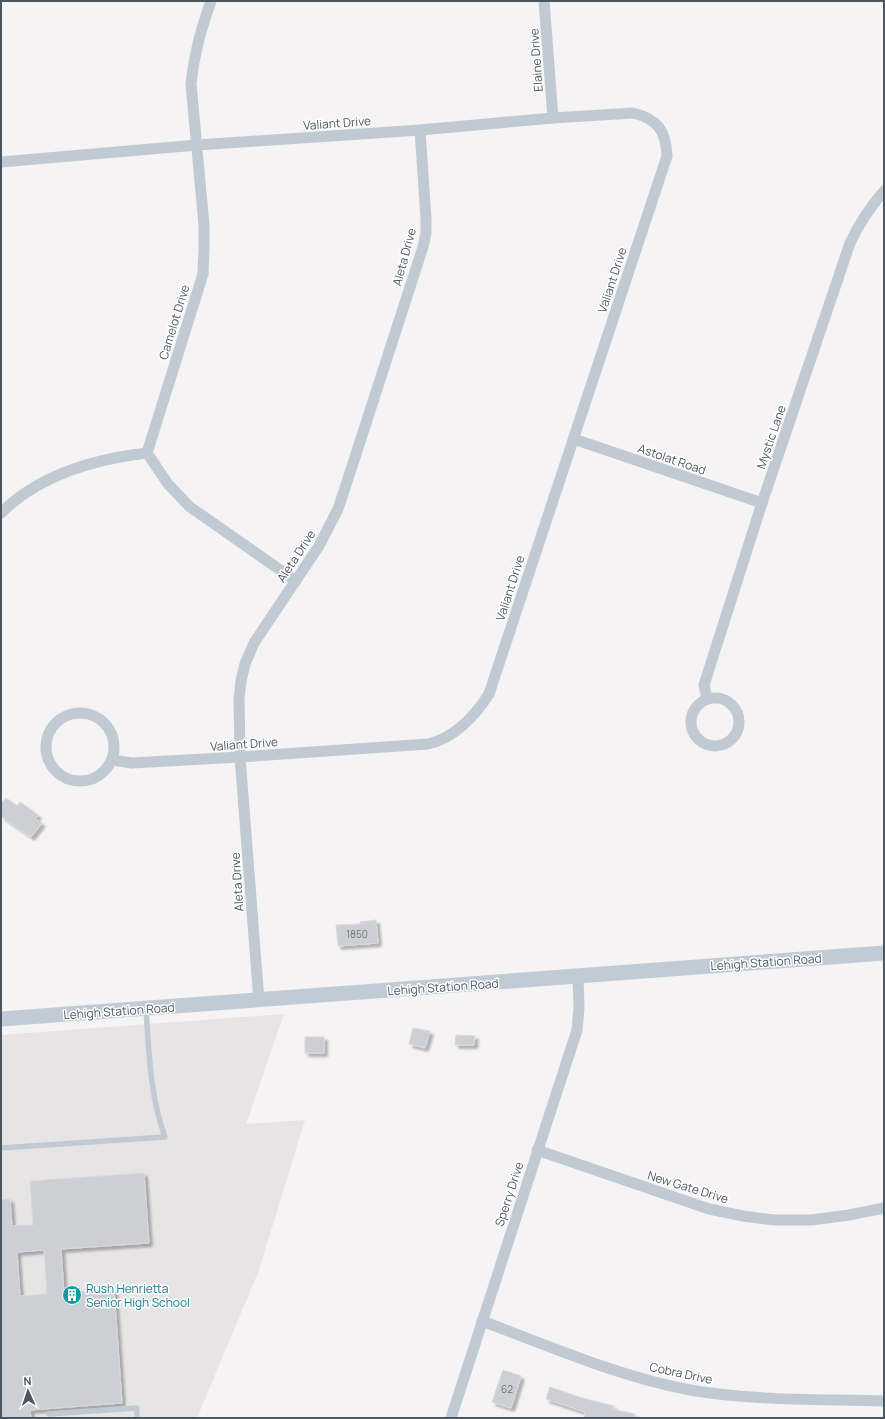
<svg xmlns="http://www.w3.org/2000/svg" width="885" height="1419" font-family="Manrope,sans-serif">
<defs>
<filter id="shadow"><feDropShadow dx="3.5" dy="3.5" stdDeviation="1" flood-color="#0004"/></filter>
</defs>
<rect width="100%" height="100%" fill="#f5f3f3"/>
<!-- education -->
<polygon fill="#e6e4e5" points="284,1014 246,1124 305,1120 259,1270 197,1418 1,1418 1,1035"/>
<!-- building -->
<g fill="#cdcfd5" stroke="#d7d9de" fill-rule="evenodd" filter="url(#shadow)">
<polygon points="6,798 17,806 20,802 38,815 35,819 42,823 31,837 1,816 1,804"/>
<polygon points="376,920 378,943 338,946 336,925 360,924 360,922"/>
<polygon points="413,1028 430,1031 425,1048 409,1044"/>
<polygon points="456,1035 475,1036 474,1045 455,1045"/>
<rect x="305" y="1037" width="19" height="16"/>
<path d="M144,1173L149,1243L61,1249L64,1293L114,1289L122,1403L30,1410L31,1418H1V1200L10,1199L12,1226L33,1225L30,1181ZM44,1250L47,1294L20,1296L17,1252Z"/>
<polygon points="503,1370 521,1376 511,1408 492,1402"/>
<polygon points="550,1387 582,1398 614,1406 612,1409 635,1414 634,1418 584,1418 585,1412 546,1399"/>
</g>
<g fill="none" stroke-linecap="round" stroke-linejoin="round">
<!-- lane -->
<g stroke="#c1cad2" stroke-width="5.5">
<path d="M1,1148L165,1137C150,1096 149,1053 146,1009"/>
<polyline points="137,1412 137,1418"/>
<polyline points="49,1414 137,1408"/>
</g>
<!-- street -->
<g stroke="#c1cad2" stroke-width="11">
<polyline points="544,1 553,118"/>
<path d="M1,162L197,145L420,130L553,118L633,113C658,119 666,131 667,156L489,694C475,716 454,738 428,744L240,757L132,763L112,760"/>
<polyline points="574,439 762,503"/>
<path d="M147,453L203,274L204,249V225L191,84C194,53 201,30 211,1"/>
<polyline points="147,453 168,484 190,507 296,581"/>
<path d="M1,513C40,474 94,459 147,453"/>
<circle cx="715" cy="722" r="24"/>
<path d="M707,699L704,685L762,503L850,243C859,224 870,207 884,191"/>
<circle cx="80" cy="747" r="34"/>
<polyline points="259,1001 240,757 239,699 241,681 245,664 254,643 319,546 338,509 344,491 423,247 426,233 426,219 420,130"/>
<polyline points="537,1150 709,1209 743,1216 774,1220 811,1220 849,1215 884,1208"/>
<path d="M482,1321C549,1346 619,1377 690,1390C754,1401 819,1399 884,1401"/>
<polyline points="451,1418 577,1030 579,1008 578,976"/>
</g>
<!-- secondary -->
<polyline stroke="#c1cbd6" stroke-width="15" points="1,1019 884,953"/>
</g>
<!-- icons -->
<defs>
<symbol id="building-disc" viewBox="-11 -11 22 22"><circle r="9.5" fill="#0f9aa8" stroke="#fff"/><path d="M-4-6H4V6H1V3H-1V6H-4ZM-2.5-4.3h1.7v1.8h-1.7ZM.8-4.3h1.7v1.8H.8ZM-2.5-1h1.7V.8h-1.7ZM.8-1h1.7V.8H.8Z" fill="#fff"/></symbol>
</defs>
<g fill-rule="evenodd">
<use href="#building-disc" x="61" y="1284" width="22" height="22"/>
</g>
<g text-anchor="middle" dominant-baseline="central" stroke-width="3" stroke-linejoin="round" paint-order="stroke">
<!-- number labels -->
<g font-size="10" fill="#6b747e">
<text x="357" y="934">1850</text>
<text x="507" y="1389">62</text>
</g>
<!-- street labels -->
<g font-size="12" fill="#4a5661" stroke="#fff">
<text transform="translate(536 60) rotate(-94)">Elaine Drive</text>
<text transform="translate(337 123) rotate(-4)">Valiant Drive</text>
<text transform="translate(404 257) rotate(-75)">Aleta Drive</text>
<text transform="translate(612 280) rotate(-72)">Valiant Drive</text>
<text transform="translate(174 322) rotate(-73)">Camelot Drive</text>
<text transform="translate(771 437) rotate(-71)">Mystic Lane</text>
<text transform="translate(672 459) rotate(19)">Astolat Road</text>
<text transform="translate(296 556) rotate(-57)">Aleta Drive</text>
<text transform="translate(510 588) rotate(-72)">Valiant Drive</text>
<text transform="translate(244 744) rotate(-4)">Valiant Drive</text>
<text transform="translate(237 882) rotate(-94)">Aleta Drive</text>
<text transform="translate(766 962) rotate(-4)">Lehigh Station Road</text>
<text transform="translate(443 987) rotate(-4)">Lehigh Station Road</text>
<text transform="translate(119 1011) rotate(-4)">Lehigh Station Road</text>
<text transform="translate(688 1187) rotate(17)">New Gate Drive</text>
<text transform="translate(509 1194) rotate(-72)">Sperry Drive</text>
<text transform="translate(681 1373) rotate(12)">Cobra Drive</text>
</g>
<!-- culture labels -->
<g font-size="12" fill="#0d838f" stroke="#fff" text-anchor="start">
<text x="86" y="1288">Rush Henrietta<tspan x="86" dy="14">Senior High School</tspan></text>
</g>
</g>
<!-- border -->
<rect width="885" height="1419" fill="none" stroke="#4a5661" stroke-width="4"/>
<!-- north arrow -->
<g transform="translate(28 1391) rotate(357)" stroke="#ffffff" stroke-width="3" paint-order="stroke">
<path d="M0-3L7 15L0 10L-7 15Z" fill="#4a5661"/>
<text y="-6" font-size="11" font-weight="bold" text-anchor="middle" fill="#4a5661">N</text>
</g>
</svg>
